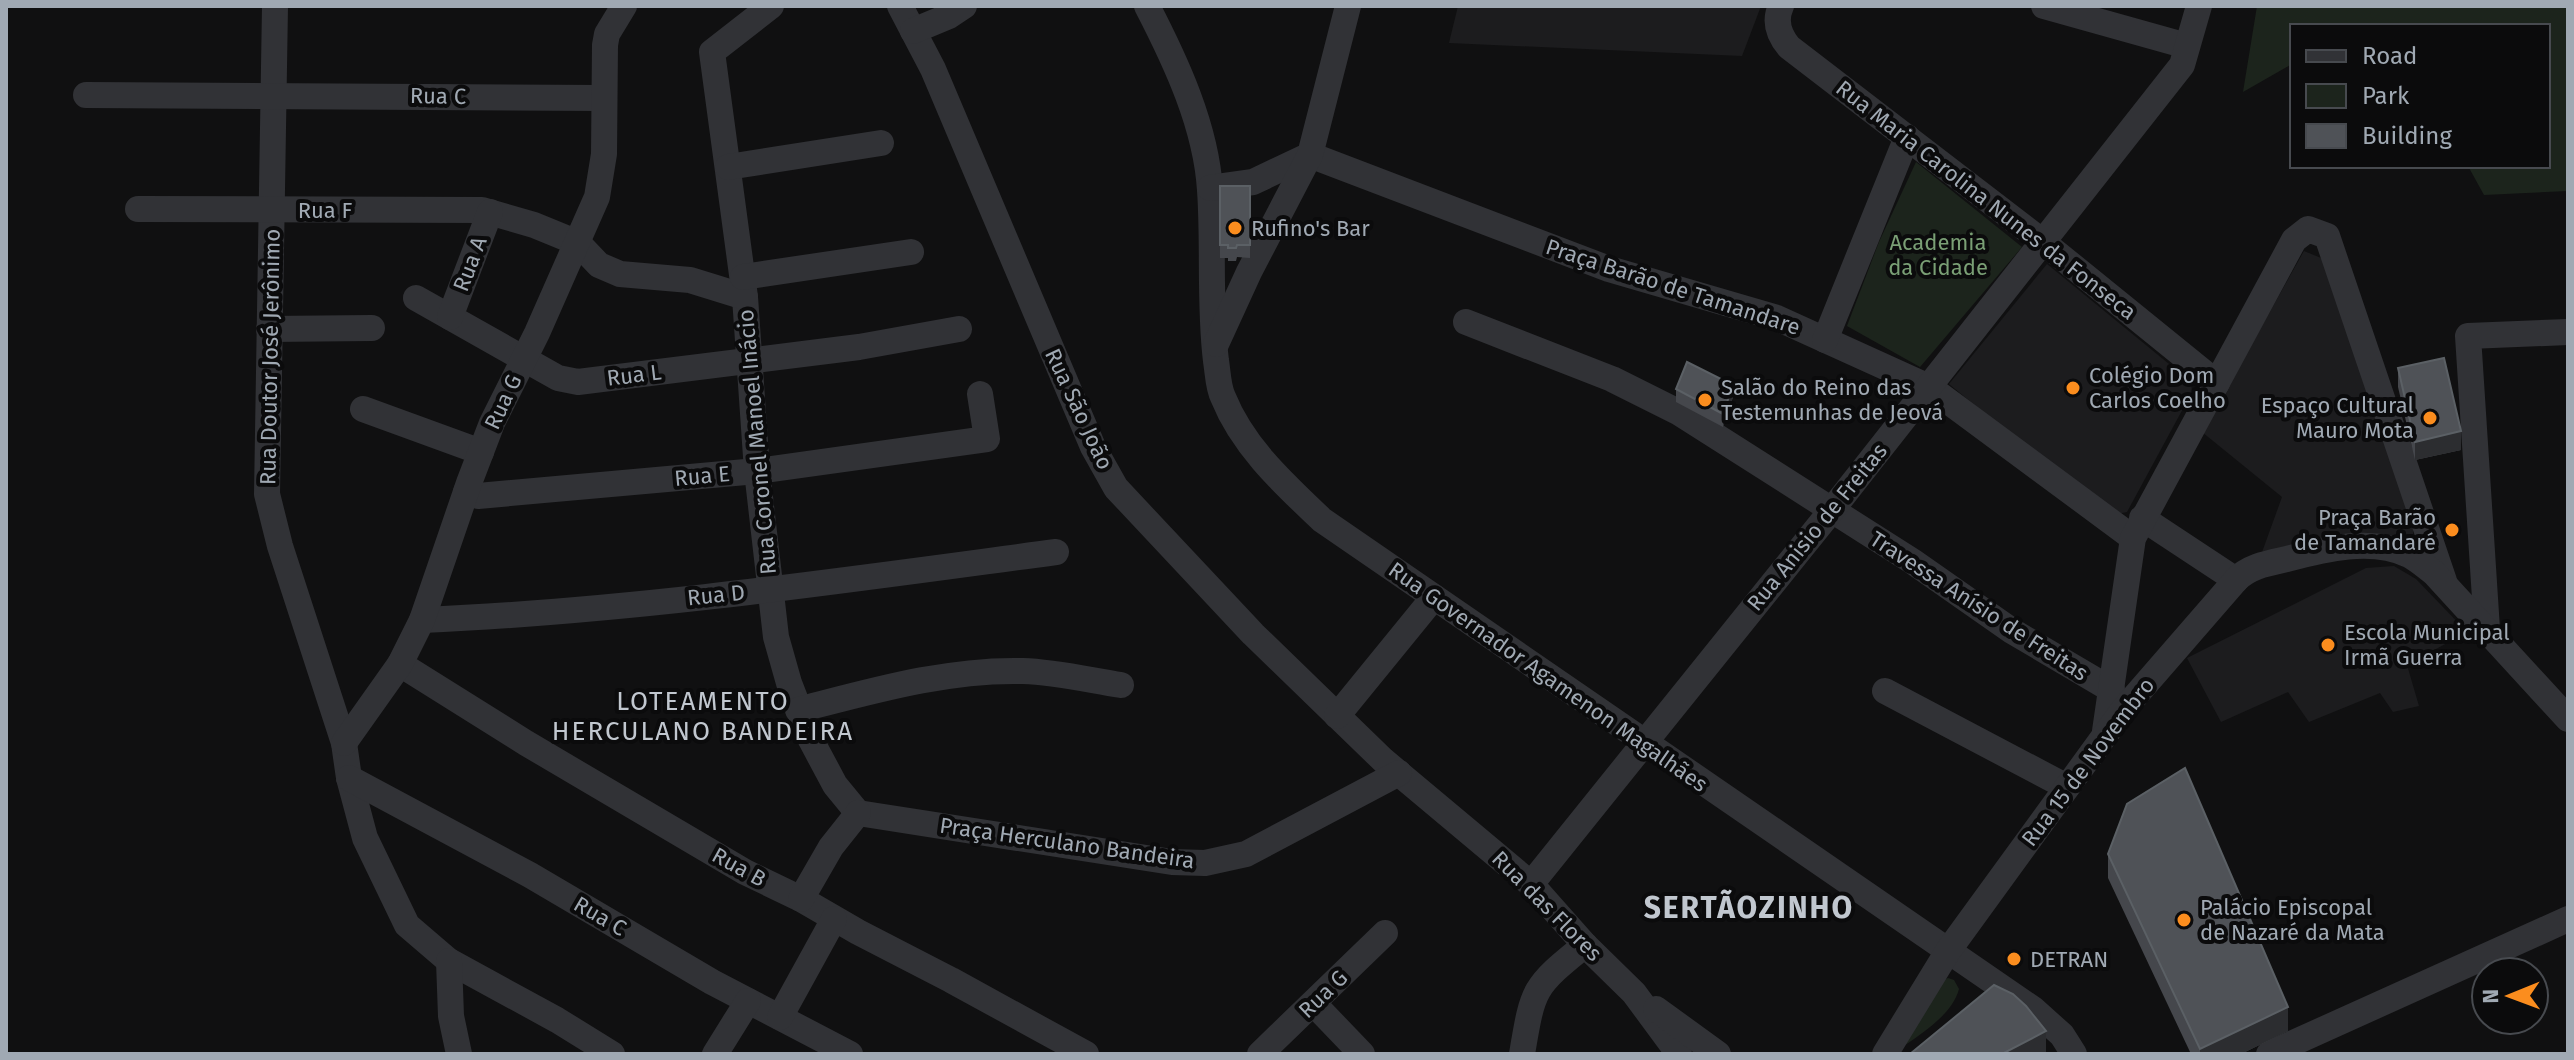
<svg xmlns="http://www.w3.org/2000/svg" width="2574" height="1060" font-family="'Fira Sans',sans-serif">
<rect width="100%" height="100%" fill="#101011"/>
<!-- built -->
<g fill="#1c1c1e">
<polygon points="1458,6 1761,6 1742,56 1449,43"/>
<polygon points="2304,251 2326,260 2413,527 2413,534 2344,540 2261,555 2282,497 2202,432"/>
<polygon points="2047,264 2191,382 2192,392 2127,512 2117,514 2016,439 1949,384"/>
<polygon points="2394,566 2416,579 2467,632 2407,665 2419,706 2393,712 2380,693 2309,722 2288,692 2221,722 2187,658 2366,568"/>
</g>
<!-- green -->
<g fill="#1c241c">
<polygon points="2257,6 2568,6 2568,191 2484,195 2468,166 2548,166 2548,26 2292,26 2292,64 2243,92"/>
<polygon points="1916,162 2022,247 1920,367 1847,326 1879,242"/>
<path d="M1948,978L1954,980L1959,989C1952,1015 1922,1033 1901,1048L1939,982Z"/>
</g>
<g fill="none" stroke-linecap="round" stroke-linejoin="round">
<!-- minor -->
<g stroke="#313236" stroke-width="26">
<polyline points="275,6 267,494 280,546 344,743 349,778 365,838 407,925 449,961 557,1020 612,1054"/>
<polyline points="771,6 712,52 745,297 757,471 776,637 789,683 811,740 835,785 858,813"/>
<polyline points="900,6 933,69 1093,447 1116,488 1253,634 1383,760 1531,884 1585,945 1634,993 1679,1054"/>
<path d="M1147,6C1176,62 1206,126 1210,190C1214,247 1209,304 1216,361C1218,373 1218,387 1223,397C1243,447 1284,484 1322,520L2033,1009L2062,1035L2074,1054"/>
<path d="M1781,6C1774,21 1779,35 1789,47L2043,242L2217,383"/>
<polyline points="2044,6 2187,46"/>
<polyline points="913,31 949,16 964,6"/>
<polyline points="86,95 603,98"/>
<polyline points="728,167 881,143"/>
<polyline points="1210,188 1253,182 1310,155 1609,269 1777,318 1929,387 2133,538"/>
<polyline points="138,209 482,210 534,225 578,243 599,265 620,274 690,280 745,297"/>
<polyline points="743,277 911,252"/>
<polyline points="416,298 558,378 578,382 859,347 959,329"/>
<polyline points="450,317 490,212"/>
<polyline points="1466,322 1612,379 1678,412 1912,561 2012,631 2112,690"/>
<polyline points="269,329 372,328"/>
<polyline points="1825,340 1907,137"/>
<polyline points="1216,344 1249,272 1310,155 1348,6"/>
<polyline points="363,409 481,452"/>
<polyline points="466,492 478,496 757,471 987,439 980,394"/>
<polyline points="2142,518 2236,580"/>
<path d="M422,620C634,611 846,580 1056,552"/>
<polyline points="2487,629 2468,336 2568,332"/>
<polyline points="400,664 526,743 745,872 801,899 858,932 951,980 1086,1054"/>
<polyline points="1885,691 2067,787"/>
<path d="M798,710C872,691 947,669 1023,671C1055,672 1089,680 1121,685"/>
<polyline points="1337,716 1434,597"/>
<polyline points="2105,731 2133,538 2294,240 2308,229 2327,236 2444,581"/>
<polyline points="344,743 400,664 422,620 469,483 492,423 537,333 597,197 604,154 605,45 607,34 624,6"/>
<polyline points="349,778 530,875 712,982 850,1054"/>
<polyline points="858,813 1172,862 1205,863 1246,854 1399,773"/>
<polyline points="1531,884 1831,511 2182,65 2199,6"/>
<polyline points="801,899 831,847 858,813"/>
<polyline points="449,961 451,1016 459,1054"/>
<polyline points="1314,1004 1362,1054"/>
<polyline points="1656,1009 1718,1054"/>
<polyline points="780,1017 834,919"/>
<polyline points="715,1054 748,1001"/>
<polyline points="1260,1054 1385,933"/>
<path d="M1522,1054C1533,988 1533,987 1585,945"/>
<path d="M1885,1054L1948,951L2124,709L2236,580C2249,566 2269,563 2287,559C2324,549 2372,537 2409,555C2418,560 2426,567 2434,573L2568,719"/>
<polyline points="2269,1054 2568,919"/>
</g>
</g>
<!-- wall -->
<g fill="#45474c">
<polygon points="1220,186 1250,186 1250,258 1237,257 1236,261 1228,261 1228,258 1220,258"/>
<polygon points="2398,368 2461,450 2415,460 2398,387"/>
<polygon points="1676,389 1733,397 1723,427 1676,402"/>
<polygon points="2108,854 2288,1031 2241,1054 2191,1054 2108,878"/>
</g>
<!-- shaded-wall -->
<g fill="#2c2d30">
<polygon points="1733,385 1733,397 1723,427 1723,414"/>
<polygon points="2461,431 2461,450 2415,460 2415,442"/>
<polygon points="2288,1007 2288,1031 2241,1054 2200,1054 2200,1049"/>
<polygon points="2046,1031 2046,1054 2002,1054"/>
</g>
<!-- building -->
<g fill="#4f5257" stroke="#5b6065" stroke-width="2">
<polygon points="1220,186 1250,186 1250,245 1237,245 1236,248 1228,248 1228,245 1220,245"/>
<polygon points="2444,358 2461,431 2415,442 2398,368"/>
<polygon points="1687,362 1733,385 1723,414 1676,389"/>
<polygon points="2185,768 2288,1007 2200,1049 2108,854 2127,804"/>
<polygon points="1994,985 2013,994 2026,1006 2046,1031 2002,1054 1910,1054"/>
</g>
<!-- markers -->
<g fill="#fb8d1e" stroke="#0b0b0c" stroke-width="3">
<circle cx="1235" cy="228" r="8"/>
<circle cx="2073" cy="388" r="8"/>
<circle cx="1705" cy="400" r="8"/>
<circle cx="2430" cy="418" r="8"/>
<circle cx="2452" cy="530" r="8"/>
<circle cx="2328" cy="645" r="8"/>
<circle cx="2184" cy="920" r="8"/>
<circle cx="2014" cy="959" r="8"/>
</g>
<g text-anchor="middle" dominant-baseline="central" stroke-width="8" stroke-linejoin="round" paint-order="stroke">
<!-- street labels -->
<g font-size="22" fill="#a0a9b3" stroke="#0b0b0c">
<text transform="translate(438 96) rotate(1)">Rua C</text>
<text transform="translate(1986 200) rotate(38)">Rua Maria Carolina Nunes da Fonseca</text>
<text x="325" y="210">Rua F</text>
<text transform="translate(470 264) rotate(-69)">Rua A</text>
<text transform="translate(1673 287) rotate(18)">Praça Barão de Tamandare</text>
<text transform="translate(270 357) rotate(-89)">Rua Doutor José Jerônimo</text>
<text transform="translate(634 375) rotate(-7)">Rua L</text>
<text transform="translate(503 402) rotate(-65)">Rua G</text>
<text transform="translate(1079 409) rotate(65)">Rua São João</text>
<text transform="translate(757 442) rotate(-95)">Rua Coronel Manoel Inácio</text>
<text transform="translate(702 476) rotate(-5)">Rua E</text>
<text transform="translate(1817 527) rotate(-51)">Rua Anisio de Freitas</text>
<text transform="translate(716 595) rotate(-6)">Rua D</text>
<text transform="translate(1979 606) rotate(33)">Travessa Anísio de Freitas</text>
<text transform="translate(1548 677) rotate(35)">Rua Governador Agamenon Magalhães</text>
<text transform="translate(2088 762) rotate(-53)">Rua 15 de Novembro</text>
<text transform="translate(1067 843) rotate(8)">Praça Herculano Bandeira</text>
<text transform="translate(739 867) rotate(29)">Rua B</text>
<text transform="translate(1547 906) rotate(45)">Rua das Flores</text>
<text transform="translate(600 916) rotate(30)">Rua C</text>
<text transform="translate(1323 994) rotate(-44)">Rua G</text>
</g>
<!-- poi labels -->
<g font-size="22" fill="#a0a9b3" stroke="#0b0b0c" text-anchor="start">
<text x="1251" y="228">Rufino's Bar</text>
<text x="2089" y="375">Colégio Dom<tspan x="2089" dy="25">Carlos Coelho</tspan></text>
<text x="1721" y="387">Salão do Reino das<tspan x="1721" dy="25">Testemunhas de Jeová</tspan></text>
<text x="2414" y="405" text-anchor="end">Espaço Cultural<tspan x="2414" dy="25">Mauro Mota</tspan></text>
<text x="2436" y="517" text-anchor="end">Praça Barão<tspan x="2436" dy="25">de Tamandaré</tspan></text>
<text x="2344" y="632">Escola Municipal<tspan x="2344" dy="25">Irmã Guerra</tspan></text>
<text x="2200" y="907">Palácio Episcopal<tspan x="2200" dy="25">de Nazaré da Mata</tspan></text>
<text x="2030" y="959">DETRAN</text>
</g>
<!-- park labels -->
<g font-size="22" fill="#7a9f75" stroke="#0b0b0c">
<text x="1938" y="242">Academia<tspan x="1938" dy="25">da Cidade</tspan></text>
</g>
<!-- quarter labels -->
<g font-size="26" letter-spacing="2" fill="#c1c7cf" stroke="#0b0b0c">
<text x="703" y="701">LOTEAMENTO<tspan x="703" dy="30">HERCULANO BANDEIRA</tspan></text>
</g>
<!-- district labels -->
<g font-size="30" font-weight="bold" letter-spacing="2" fill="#c1c7cf" stroke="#0b0b0c">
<text x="1749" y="908">SERTÃOZINHO</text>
</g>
</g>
<!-- border -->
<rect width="2574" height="1060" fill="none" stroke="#a0a9b3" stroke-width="16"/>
<!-- legend -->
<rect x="2290" y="24" width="260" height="144" fill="#0b0b0c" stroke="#474a4f" stroke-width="2"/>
<rect x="2306" y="50" width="40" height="12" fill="#313236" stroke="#474a4f" stroke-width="2"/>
<text x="2362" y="64" font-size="24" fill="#a0a9b3">Road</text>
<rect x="2306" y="84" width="40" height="24" fill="#1c241c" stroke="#474a4f" stroke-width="2"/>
<text x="2362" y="104" font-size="24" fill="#a0a9b3">Park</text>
<rect x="2306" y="124" width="40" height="24" fill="#4f5257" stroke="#474a4f" stroke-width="2"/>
<text x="2362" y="144" font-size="24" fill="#a0a9b3">Building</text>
<!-- north arrow -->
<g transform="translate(2510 996) rotate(269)"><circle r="38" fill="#0b0b0c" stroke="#474a4f" stroke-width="2"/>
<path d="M0-6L14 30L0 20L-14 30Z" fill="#fb8d1e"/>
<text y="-12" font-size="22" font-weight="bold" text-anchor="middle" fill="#a0a9b3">N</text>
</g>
</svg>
